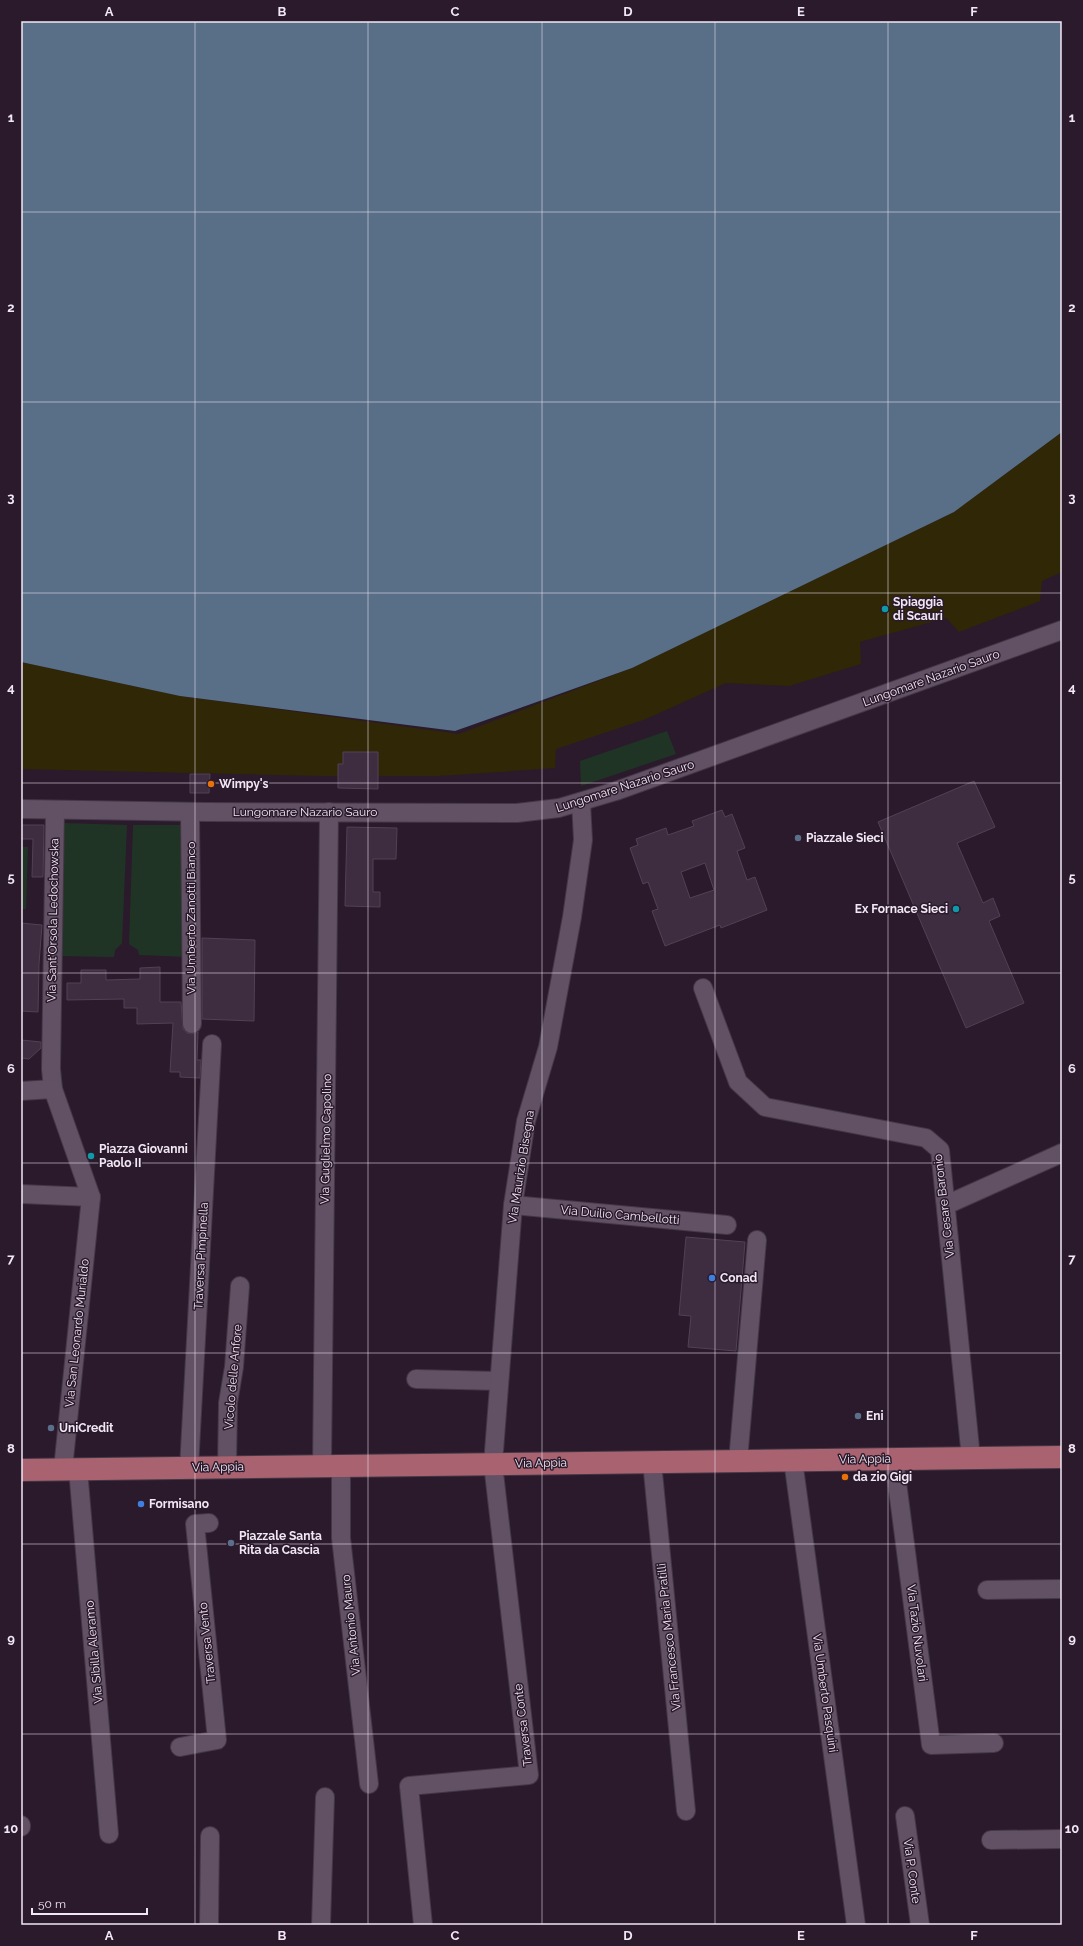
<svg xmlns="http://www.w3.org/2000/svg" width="1083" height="1946" font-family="Raleway,sans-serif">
<rect width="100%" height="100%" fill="#2a1a2c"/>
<!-- green -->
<g fill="#203425">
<polygon points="667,731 676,754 581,786 580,761"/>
<polygon points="64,823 127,825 122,943 115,950 114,957 59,956"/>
<polygon points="133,825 187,825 188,957 139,955 138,950 129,944"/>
<polygon points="21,847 28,847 26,909 21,909"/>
</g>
<!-- sand -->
<polygon fill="#302706" points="1062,432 1062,572 1042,581 1040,601 959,632 946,618 860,642 861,664 789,686 726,683 646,719 556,749 555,768 440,776 318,776 21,769 21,662 180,696 459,734 632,668 954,512"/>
<!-- water -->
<polygon fill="#586f87" points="21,21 1062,21 1062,432 954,512 632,668 455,731 180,696 21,662"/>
<!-- building -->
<g fill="#3e2d41" stroke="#524055" fill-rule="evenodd">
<polygon points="343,752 378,752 378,789 338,788 338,764 343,764"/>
<polygon points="190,774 210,774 209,793 190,793"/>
<polygon points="974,781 995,827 957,843 983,903 993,898 1000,916 989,921 1024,1003 966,1028 878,822"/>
<path d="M722,810L725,817L732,814L745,848L737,851L747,880L755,877L767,910L721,928L720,925L665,946L652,911L658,909L648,882L643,884L630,848L638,845L636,839L666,828L668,835L694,826L692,821ZM705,863L714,890L690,898L681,872Z"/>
<polygon points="21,825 44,825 43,877 32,877 33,839 21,839"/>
<polygon points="347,827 397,828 396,859 373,859 373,892 380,892 380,907 345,906"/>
<polygon points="21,923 42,925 39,964 38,1012 21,1011"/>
<polygon points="202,938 255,940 254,1021 202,1019"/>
<polygon points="160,967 160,1002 181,1002 183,1029 187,1033 192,1034 198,1032 197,1060 201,1060 200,1078 180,1077 180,1072 170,1072 173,1023 137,1024 137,1008 124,1008 124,999 67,1000 67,983 81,983 81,970 106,970 106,980 140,979 140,968"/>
<polygon points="21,1040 41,1042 41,1048 29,1059 21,1058"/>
<polygon points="686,1237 745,1242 736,1351 688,1347 691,1316 679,1315"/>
</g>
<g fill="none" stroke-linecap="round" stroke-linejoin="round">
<defs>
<g id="minor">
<polyline points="21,809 206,812 517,813 559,808 616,791 1062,630"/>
<polyline points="55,810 51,1069 53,1089 91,1197 63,1469"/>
<polyline points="190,812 192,1024"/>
<polyline points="703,988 738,1082 765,1107 926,1138 940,1150 971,1458"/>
<polyline points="21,1091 53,1089"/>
<polyline points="21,1194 91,1197"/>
<polyline points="513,1205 727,1225"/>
<polyline points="946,1205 1062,1153"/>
<polyline points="416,1379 499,1381"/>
<polyline points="894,1459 931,1745 994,1743"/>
<polyline points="793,1460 856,1925"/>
<polyline points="738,1461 757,1240"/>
<polyline points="652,1462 686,1811"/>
<polyline points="322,1466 329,812"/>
<polyline points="341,1466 341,1538 369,1784"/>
<polyline points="227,1467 228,1403 234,1367 240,1286"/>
<polyline points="189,1468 212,1044"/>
<polyline points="78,1469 109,1834"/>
<polyline points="987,1590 1062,1589"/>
<polyline points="180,1747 217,1740 195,1524 209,1523"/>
<polyline points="905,1816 920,1925"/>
<polyline points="21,1825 21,1827"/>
<polyline points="991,1840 1062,1839"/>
<polyline points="209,1925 210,1836"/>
<polyline points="321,1925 325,1797"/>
<polyline points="423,1925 409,1786 529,1775 493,1464 513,1205 526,1121 548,1047 572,917 583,840 581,802"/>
</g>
<polyline id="major" points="21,1470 1062,1457"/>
</defs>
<!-- minor casing -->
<use href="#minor" stroke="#433745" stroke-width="20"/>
<!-- major casing -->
<use href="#major" stroke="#433745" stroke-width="24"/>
<!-- minor -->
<use href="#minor" stroke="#625065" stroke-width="18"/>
<!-- major -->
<use href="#major" stroke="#a96370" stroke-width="22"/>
</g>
<!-- grid -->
<path fill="none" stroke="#f2e7f4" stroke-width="1" stroke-opacity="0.55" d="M195,21V1925M368,21V1925M542,21V1925M715,21V1925M888,21V1925M21,212H1062M21,402H1062M21,593H1062M21,783H1062M21,973H1062M21,1163H1062M21,1353H1062M21,1544H1062M21,1734H1062"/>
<!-- markers -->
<g fill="#0f9aa8" stroke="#2a1a2c" stroke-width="1.5">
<circle cx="885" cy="609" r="4"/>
<circle cx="956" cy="909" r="4"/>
<circle cx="91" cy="1156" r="4"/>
</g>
<g fill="#e8710a" stroke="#2a1a2c" stroke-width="1.5">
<circle cx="211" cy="784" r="4"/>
<circle cx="845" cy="1477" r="4"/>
</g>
<g fill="#5c6f8a" stroke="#2a1a2c" stroke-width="1.5">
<circle cx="798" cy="838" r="4"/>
<circle cx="858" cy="1416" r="4"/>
<circle cx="51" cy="1428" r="4"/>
<circle cx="231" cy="1543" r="4"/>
</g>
<g fill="#3f7fe0" stroke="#2a1a2c" stroke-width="1.5">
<circle cx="712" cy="1278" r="4"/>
<circle cx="141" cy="1504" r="4"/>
</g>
<g text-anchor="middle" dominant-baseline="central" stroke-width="3" stroke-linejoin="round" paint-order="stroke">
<!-- poi labels -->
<g font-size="12" font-weight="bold" fill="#f2e7f4" stroke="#2a1a2c" text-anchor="start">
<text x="893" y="602">Spiaggia<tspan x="893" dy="14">di Scauri</tspan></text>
<text x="219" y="784">Wimpy's</text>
<text x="806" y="838">Piazzale Sieci</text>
<text x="948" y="909" text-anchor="end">Ex Fornace Sieci</text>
<text x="99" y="1149">Piazza Giovanni<tspan x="99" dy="14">Paolo II</tspan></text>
<text x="720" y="1278">Conad</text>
<text x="866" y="1416">Eni</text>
<text x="59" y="1428">UniCredit</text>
<text x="853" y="1477">da zio Gigi</text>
<text x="149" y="1504">Formisano</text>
<text x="239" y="1536">Piazzale Santa<tspan x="239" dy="14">Rita da Cascia</tspan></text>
</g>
<!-- street labels -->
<g font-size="12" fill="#f2e7f4" stroke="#2a1a2c">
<text transform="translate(931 678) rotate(-20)">Lungomare Nazario Sauro</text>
<text transform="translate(625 786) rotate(-18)">Lungomare Nazario Sauro</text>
<text x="305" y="812">Lungomare Nazario Sauro</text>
<text transform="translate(191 918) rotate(-90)">Via Umberto Zanotti Bianco</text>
<text transform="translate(53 920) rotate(-89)">Via Sant'Orsola Ledochowska</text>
<text transform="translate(326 1139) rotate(-89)">Via Guglielmo Capolino</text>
<text transform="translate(521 1167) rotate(-81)">Via Maurizio Bisegna</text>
<text transform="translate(944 1206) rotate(-97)">Via Cesare Baronio</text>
<text transform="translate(620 1215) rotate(5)">Via Duilio Cambellotti</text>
<text transform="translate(201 1256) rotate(-87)">Traversa Pimpinella</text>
<text transform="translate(77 1333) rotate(-84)">Via San Leonardo Murialdo</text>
<text transform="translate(233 1377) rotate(-85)">Vicolo delle Anfore</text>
<text transform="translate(865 1459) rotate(-1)">Via Appia</text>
<text transform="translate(541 1463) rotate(-1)">Via Appia</text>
<text transform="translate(218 1467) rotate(-1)">Via Appia</text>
<text transform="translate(351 1625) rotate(-96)">Via Antonio Mauro</text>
<text transform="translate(917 1633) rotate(83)">Via Tazio Nuvolari</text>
<text transform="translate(669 1637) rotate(-96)">Via Francesco Maria Pratilli</text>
<text transform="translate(207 1643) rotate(-96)">Traversa Vento</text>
<text transform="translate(94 1652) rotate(-95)">Via Sibilla Aleramo</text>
<text transform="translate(825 1693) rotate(82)">Via Umberto Pasquini</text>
<text transform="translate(523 1725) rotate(-97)">Traversa Conte</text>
<text transform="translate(912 1871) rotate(82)">Via P. Conte</text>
</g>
</g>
<!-- border -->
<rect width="1083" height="1946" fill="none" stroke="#2a1a2c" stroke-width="44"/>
<!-- scale -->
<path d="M32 1908v6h115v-6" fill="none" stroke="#f2e7f4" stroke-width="2"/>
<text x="38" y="1908" font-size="12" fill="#f2e7f4" stroke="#2a1a2c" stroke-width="3" paint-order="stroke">50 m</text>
<rect x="22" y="22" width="1039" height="1902" fill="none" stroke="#f2e7f4" stroke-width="1.5"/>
<g font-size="13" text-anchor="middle" font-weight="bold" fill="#f2e7f4">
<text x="109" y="16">A</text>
<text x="282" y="16">B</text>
<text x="455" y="16">C</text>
<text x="628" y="16">D</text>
<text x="801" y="16">E</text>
<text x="974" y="16">F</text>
<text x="11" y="122">1</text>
<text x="1072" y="122">1</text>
<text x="11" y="312">2</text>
<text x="1072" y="312">2</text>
<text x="11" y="502">3</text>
<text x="1072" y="502">3</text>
<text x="11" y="692">4</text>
<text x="1072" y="692">4</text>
<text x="11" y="882">5</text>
<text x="1072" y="882">5</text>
<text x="11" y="1073">6</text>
<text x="1072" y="1073">6</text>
<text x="11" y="1263">7</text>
<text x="1072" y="1263">7</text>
<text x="11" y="1453">8</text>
<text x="1072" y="1453">8</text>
<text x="11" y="1643">9</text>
<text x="1072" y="1643">9</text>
<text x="11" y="1833">10</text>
<text x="1072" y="1833">10</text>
<text x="109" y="1940">A</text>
<text x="282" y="1940">B</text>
<text x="455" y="1940">C</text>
<text x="628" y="1940">D</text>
<text x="801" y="1940">E</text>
<text x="974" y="1940">F</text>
</g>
</svg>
